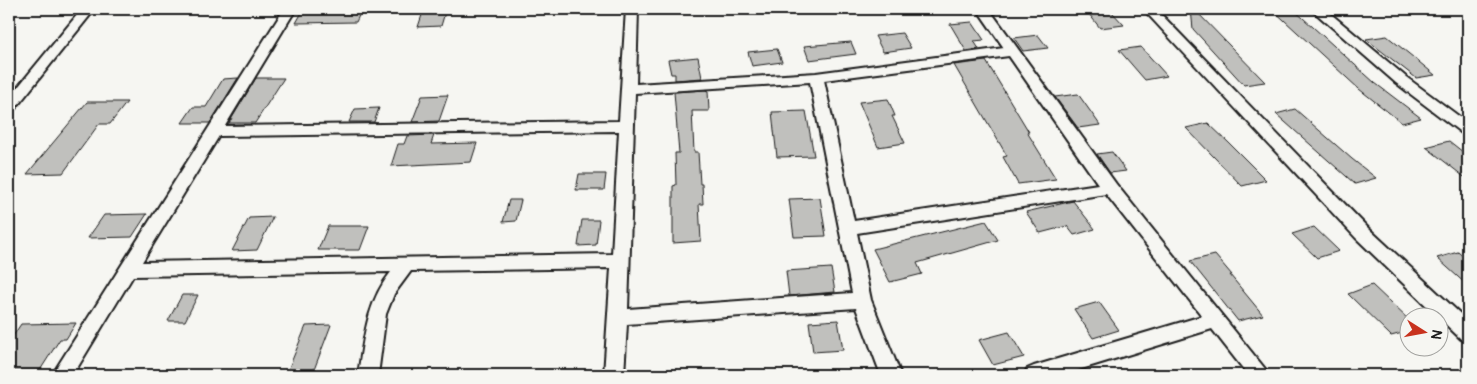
<svg xmlns="http://www.w3.org/2000/svg" width="1477" height="384" font-family="Pangolin,sans-serif">
<rect width="100%" height="100%" fill="#f6f6f2"/>
<filter id="ink" filterUnits="userSpaceOnUse"><feTurbulence type="fractalNoise" baseFrequency=".02" numOctaves="2"/><feDisplacementMap in="SourceGraphic" scale="10" xChannelSelector="R" yChannelSelector="G"/><feConvolveMatrix kernelMatrix="1 2 1 2 8 2 1 2 1" color-interpolation-filters="sRGB"/></filter>
<g filter="url(#ink)">
<!-- building -->
<g fill="#c0c0bd" stroke="#1c1c1c">
<polygon points="304,9 362,9 356,22 296,23"/>
<polygon points="424,9 446,9 441,26 418,27"/>
<polygon points="1191,9 1194,9 1265,82 1244,85 1193,29"/>
<polygon points="1272,9 1293,9 1375,83 1421,118 1402,123 1359,89"/>
<polygon points="1112,12 1124,25 1100,28 1089,14"/>
<polygon points="972,22 984,40 974,41 979,49 966,51 950,24"/>
<polygon points="902,33 911,48 883,52 875,36"/>
<polygon points="1038,35 1048,48 1023,51 1014,38"/>
<polygon points="1387,36 1435,75 1416,78 1366,39"/>
<polygon points="851,42 856,54 809,60 804,46"/>
<polygon points="1141,47 1167,76 1145,80 1119,50"/>
<polygon points="777,49 782,62 752,66 748,52"/>
<polygon points="698,57 702,78 675,80 675,74 671,74 668,60"/>
<polygon points="986,61 1029,132 1027,132 1056,179 1018,184 1003,157 1007,156 954,65"/>
<polygon points="238,78 210,123 182,123 193,107 206,107 223,79"/>
<polygon points="256,78 284,78 255,123 229,123"/>
<polygon points="705,90 708,91 709,111 692,111 694,152 698,152 700,184 702,184 703,204 699,204 701,241 673,243 673,186 676,185 675,153 679,153 674,92"/>
<polygon points="1078,94 1100,125 1078,128 1055,97"/>
<polygon points="448,95 439,121 412,122 422,96"/>
<polygon points="888,99 895,116 892,116 905,143 878,147 859,102"/>
<polygon points="87,102 127,102 110,124 99,124 63,173 27,174"/>
<polygon points="379,108 374,122 349,122 355,109"/>
<polygon points="1295,109 1352,159 1376,178 1355,184 1276,114"/>
<polygon points="806,111 814,156 777,157 772,112"/>
<polygon points="1208,123 1228,142 1266,180 1242,186 1186,128"/>
<polygon points="434,135 431,144 477,143 471,162 391,166 398,144 404,144 407,136"/>
<polygon points="1449,141 1468,156 1468,180 1426,147"/>
<polygon points="1112,152 1126,171 1110,173 1097,154"/>
<polygon points="579,174 606,174 604,190 576,190"/>
<polygon points="820,198 826,236 794,237 789,199"/>
<polygon points="509,200 521,200 516,221 503,222"/>
<polygon points="1073,201 1095,229 1074,235 1067,226 1040,233 1026,212"/>
<polygon points="147,214 132,237 88,238 104,215"/>
<polygon points="273,217 257,250 232,251 249,218"/>
<polygon points="582,220 599,220 596,245 578,246"/>
<polygon points="986,221 998,240 917,263 922,274 890,282 873,249"/>
<polygon points="328,226 369,226 360,250 318,250"/>
<polygon points="1314,227 1339,251 1317,258 1292,234"/>
<polygon points="1458,252 1468,261 1468,286 1437,258"/>
<polygon points="1215,255 1232,275 1230,275 1263,315 1238,321 1190,261"/>
<polygon points="831,268 835,292 789,296 786,271"/>
<polygon points="1372,285 1410,321 1410,331 1391,336 1348,294"/>
<polygon points="182,295 198,295 185,321 168,321"/>
<polygon points="1099,302 1119,330 1093,338 1074,309"/>
<polygon points="838,320 843,350 813,352 809,322"/>
<polygon points="76,323 66,339 60,339 37,375 9,375 9,342 21,324"/>
<polygon points="331,325 312,375 286,375 306,326"/>
<polygon points="1009,332 1024,357 993,365 979,340"/>
</g>
<g fill="none" stroke-linecap="round" stroke-linejoin="round">
<defs>
<g id="minor">
<polygon points="82,9 95,9 14,110 9,112 9,98"/>
<path d="M284,9H296L225,126L619,121L626,9H638L636,84L816,73L1004,48L977,9H989L1116,184L1270,375H1248L1212,329L1062,375H1024L1027,369L1034,366L1202,316L1106,194L857,233L871,300L901,375H881L856,308L627,324L624,375H604L611,268L411,271L394,294L386,314L378,375H358C364,338 367,302 391,272L133,276L73,375H52ZM1009,56L1098,184L854,221L824,80ZM810,82L852,293L628,309L635,93ZM619,131L612,254L142,262L219,136Z"/>
<polygon points="1143,9 1156,9 1368,228 1468,321 1468,341 1461,339 1356,238"/>
<polygon points="1311,9 1325,9 1406,77 1468,123 1468,135 1463,134 1396,83"/>
</g>
</defs>
<!-- minor casing -->
<use href="#minor" stroke="#1c1c1c" stroke-width="4"/>
<!-- minor -->
<use href="#minor" fill="#f6f6f2" fill-rule="evenodd"/>
</g>
</g>
<!-- margin -->
<rect width="1477" height="384" fill="none" stroke="#f6f6f2" stroke-width="30"/>
<rect x="15" y="15" width="1447" height="354" fill="none" stroke="#1c1c1c" stroke-width="2" filter="url(#ink)"/>
<!-- north arrow -->
<g transform="translate(1424 332) rotate(101)"><circle r="24" fill="#f6f6f2" stroke="#9f9f9c"/>
<path d="M0-4L9 19L0 12L-9 19Z" fill="#c8321e"/>
<text y="-8" font-size="14" font-weight="bold" text-anchor="middle" fill="#1c1c1c">N</text>
</g>
</svg>
